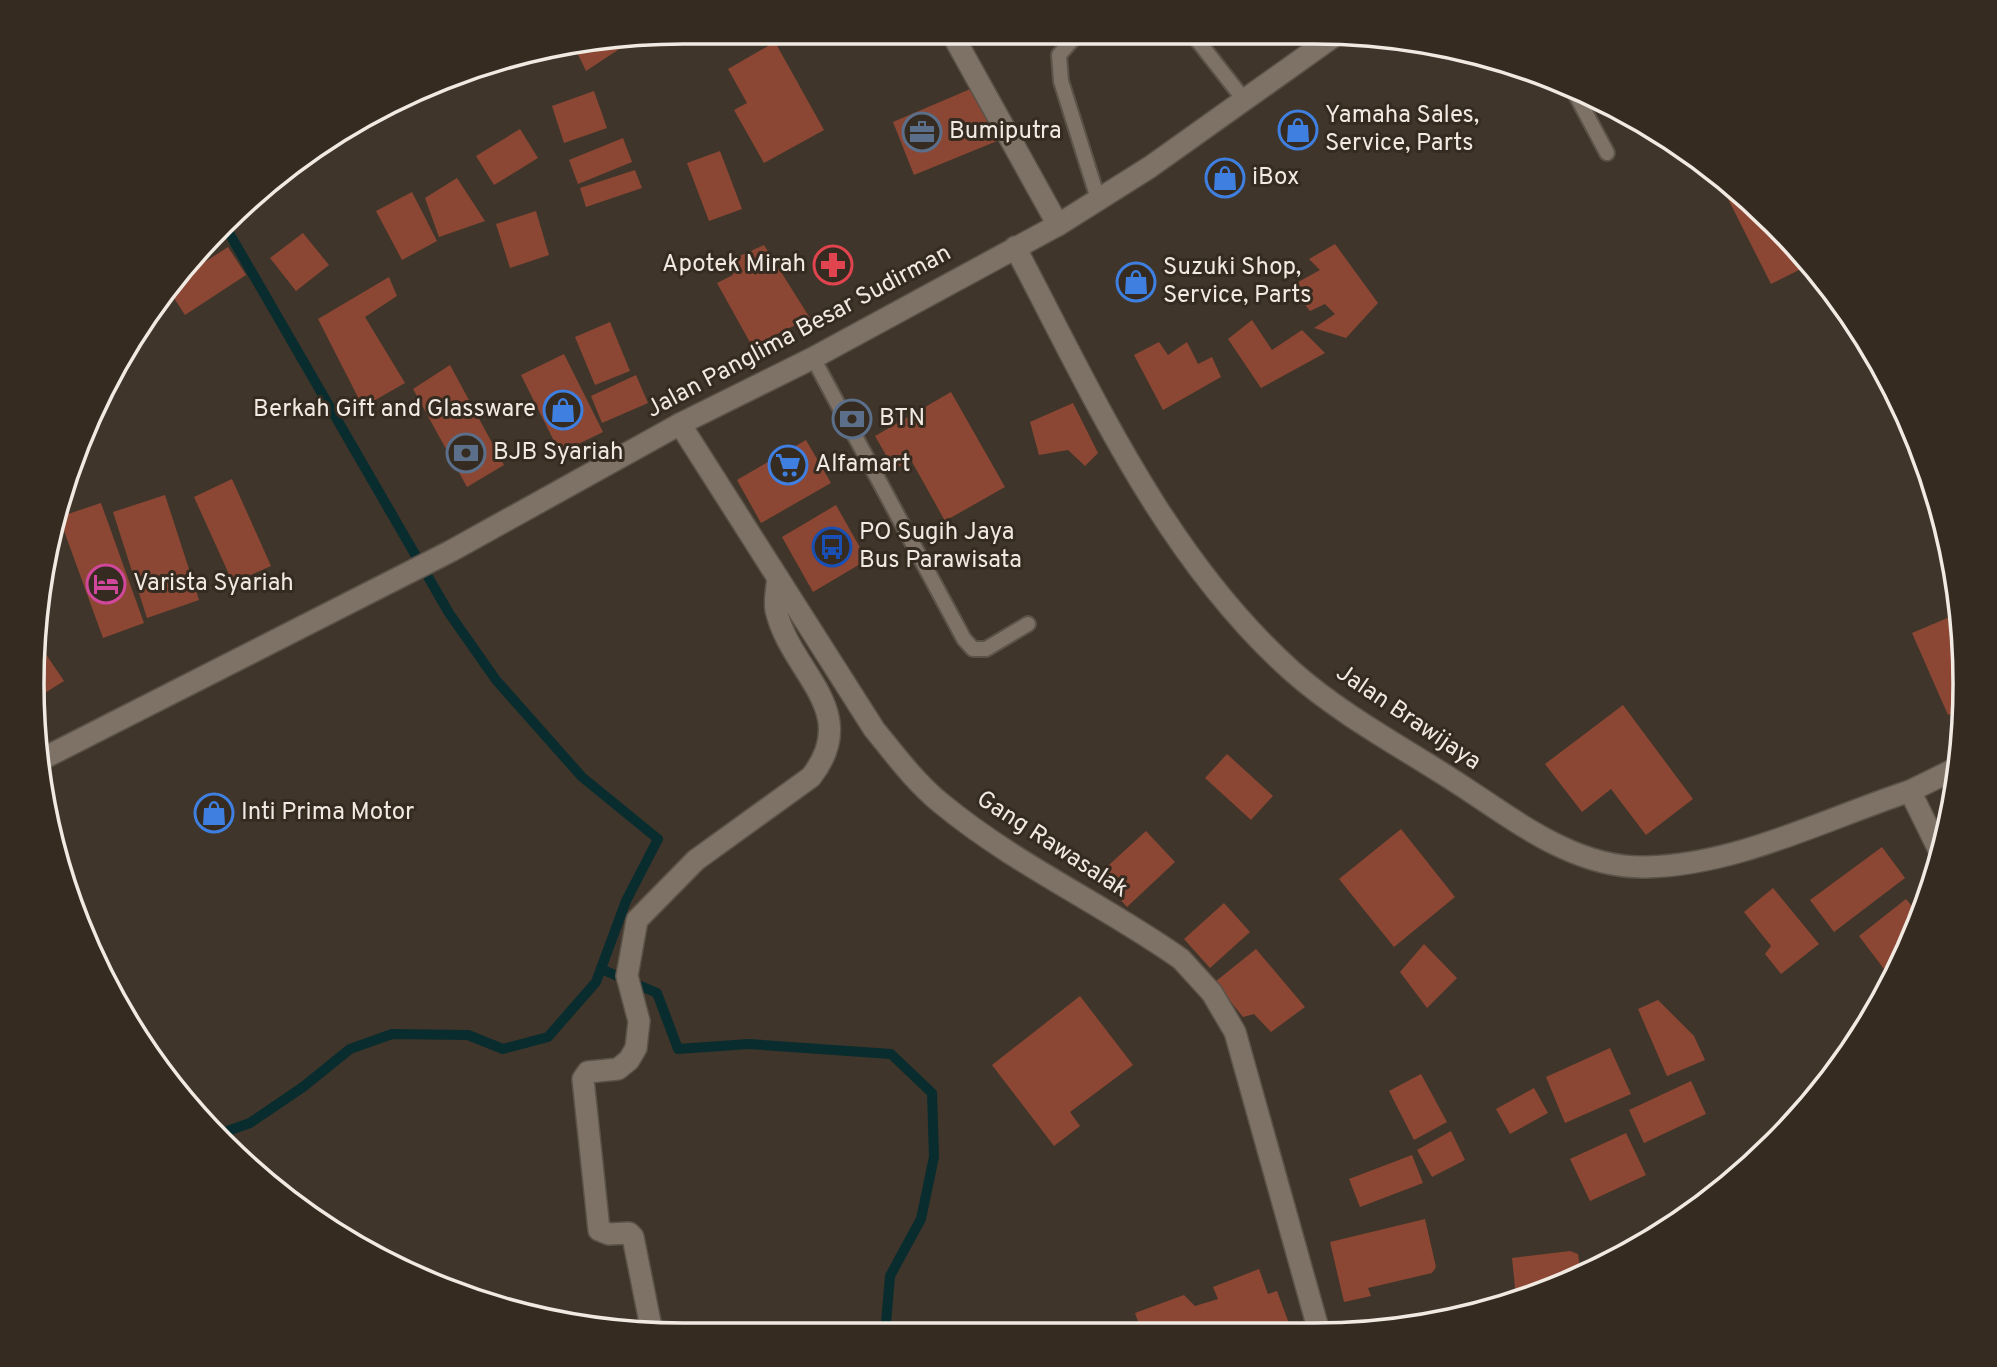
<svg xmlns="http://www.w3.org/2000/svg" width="1997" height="1367" font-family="Overpass,sans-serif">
<rect width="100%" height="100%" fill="#40352a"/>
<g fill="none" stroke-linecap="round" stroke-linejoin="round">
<!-- stream -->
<g stroke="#092c2e" stroke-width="10">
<polyline points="601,969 657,993 678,1049 749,1044 891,1054 932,1093 934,1157 921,1219 890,1276 885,1335"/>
<polyline points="216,1135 250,1123 303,1087 350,1049 392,1034 468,1035 503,1049 548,1037 596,982 626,901 658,839 582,777 496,680 449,613 225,226"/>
</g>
</g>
<!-- building -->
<g fill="#8b4733">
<polygon points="636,38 586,71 574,46"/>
<polygon points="775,42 824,130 764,163 734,110 747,103 728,69"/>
<polygon points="975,87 997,141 914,175 893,122"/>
<polygon points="594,91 607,128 564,143 552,106"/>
<polygon points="520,129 538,158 494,185 476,156"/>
<polygon points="623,138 632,162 578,184 569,160"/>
<polygon points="720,151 742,209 709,221 687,163"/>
<polygon points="635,170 642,188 586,207 580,188"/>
<polygon points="457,178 485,221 439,237 425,198"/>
<polygon points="1718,179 1775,223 1809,265 1771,284"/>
<polygon points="412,192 437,241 402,260 376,211"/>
<polygon points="536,211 549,255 510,268 496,224"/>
<polygon points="218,232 223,238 188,263 193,254"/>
<polygon points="303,233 329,265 296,291 270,258"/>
<polygon points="1335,244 1378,303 1346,338 1314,328 1335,314 1325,304 1310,311 1291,286 1320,270 1309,259"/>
<polygon points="764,245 810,318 752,346 717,283 733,275 726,262"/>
<polygon points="228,247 246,275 185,315 170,292 177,280"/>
<polygon points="389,277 397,296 365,317 405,383 363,407 318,319"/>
<polygon points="1252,320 1272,350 1302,330 1325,353 1261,388 1228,339"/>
<polygon points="610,322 630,371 595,385 575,337"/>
<polygon points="1159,342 1168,355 1187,342 1198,364 1212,357 1221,377 1163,410 1134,355"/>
<polygon points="564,354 603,432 560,453 521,375"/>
<polygon points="450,365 504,465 467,487 413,389"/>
<polygon points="636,375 648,403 602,423 591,396"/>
<polygon points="951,392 1005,487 945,521 911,460 894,469 875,436"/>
<polygon points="1073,403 1098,453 1085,466 1068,450 1039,455 1030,422"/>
<polygon points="806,440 831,483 761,523 737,480"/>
<polygon points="232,479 271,566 233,583 194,497"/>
<polygon points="165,495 199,600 147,618 113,512"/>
<polygon points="101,503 144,623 103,638 59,517"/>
<polygon points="836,505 867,560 813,592 782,537"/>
<polygon points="1959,613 1965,684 1963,708 1948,715 1912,633"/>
<polygon points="39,644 64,681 40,696"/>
<polygon points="1623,705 1693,799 1646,835 1611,789 1582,812 1545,764"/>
<polygon points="1227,754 1273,796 1251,820 1205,778"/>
<polygon points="1401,829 1455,897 1394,947 1339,879"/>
<polygon points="1146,831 1175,862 1127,907 1098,875"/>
<polygon points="1882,847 1905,878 1834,932 1810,900"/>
<polygon points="1773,888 1819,944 1781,974 1765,954 1771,946 1744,912"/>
<polygon points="1906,899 1921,917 1900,963 1887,973 1859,936"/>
<polygon points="1224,903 1250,932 1210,968 1184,939"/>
<polygon points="1424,944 1457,978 1427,1008 1400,972"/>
<polygon points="1256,949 1305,1007 1271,1032 1254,1014 1243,1017 1215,982"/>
<polygon points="1080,996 1133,1065 1070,1112 1080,1126 1054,1146 992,1065"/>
<polygon points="1658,1000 1694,1036 1705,1060 1667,1076 1638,1009"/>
<polygon points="1610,1048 1631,1094 1565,1123 1546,1077"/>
<polygon points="1421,1074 1447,1122 1414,1140 1389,1091"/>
<polygon points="1691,1081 1706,1114 1644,1143 1629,1110"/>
<polygon points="1534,1088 1548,1113 1510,1134 1496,1109"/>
<polygon points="1451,1131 1465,1160 1432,1177 1417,1150"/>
<polygon points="1626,1133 1646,1175 1590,1201 1570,1159"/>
<polygon points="1412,1155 1423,1183 1360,1207 1349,1179"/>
<polygon points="1425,1219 1436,1267 1432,1273 1368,1288 1371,1296 1344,1302 1330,1242"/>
<polygon points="1637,1242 1637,1243 1601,1268 1597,1259"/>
<polygon points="1570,1251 1578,1254 1581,1275 1516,1297 1512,1258"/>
<polygon points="1259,1269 1268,1294 1277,1291 1291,1329 1287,1335 1143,1335 1135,1313 1184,1295 1195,1306 1218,1299 1213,1287"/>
</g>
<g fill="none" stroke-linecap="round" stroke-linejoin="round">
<defs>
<g id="lane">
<polyline points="1079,32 1059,55 1061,81 1099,202"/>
<polyline points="1191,32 1245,101"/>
<polyline points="1576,95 1607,153"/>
<polyline points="813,358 964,639 973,649 986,649 1028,624"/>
</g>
<g id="street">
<polyline points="951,32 1058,225"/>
<path d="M1015,247C1093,395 1165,558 1293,672C1344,717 1406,749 1462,786C1517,822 1577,869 1646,867C1737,865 1825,819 1910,791L1940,852"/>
<path d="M680,424L874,729C895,755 916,783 942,804C1016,865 1103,904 1181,959L1212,993L1235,1032L1320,1335"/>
<polyline points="1910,791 1957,768"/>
<path d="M652,1332L633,1237L629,1233L609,1234L599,1230L583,1079L588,1072L618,1069L629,1060L636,1048L639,1021L627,976L637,920L696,860L811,777C863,710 791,674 776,610C774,601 777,587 778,578"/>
</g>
<polyline id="secondary" points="42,759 451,551 680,424 813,358 1058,225 1150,167 1337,34"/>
</defs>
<!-- lane casing -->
<use href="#lane" stroke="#5b5248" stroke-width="18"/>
<!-- street casing -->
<use href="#street" stroke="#5b5248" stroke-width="24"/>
<!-- secondary casing -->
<use href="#secondary" stroke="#5b5248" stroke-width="24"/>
<!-- lane -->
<use href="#lane" stroke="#7e7266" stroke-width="14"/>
<!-- street -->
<use href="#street" stroke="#7e7266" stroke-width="21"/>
<!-- secondary -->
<use href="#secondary" stroke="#7e7266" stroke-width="21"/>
</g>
<!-- icons -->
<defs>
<symbol id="shop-ring" viewBox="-11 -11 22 22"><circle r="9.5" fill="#352b20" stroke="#3f7fe0" stroke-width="1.5"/><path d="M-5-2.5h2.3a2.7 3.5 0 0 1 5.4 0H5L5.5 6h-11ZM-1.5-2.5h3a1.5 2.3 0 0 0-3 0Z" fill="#3f7fe0"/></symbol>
<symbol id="office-ring" viewBox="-11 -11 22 22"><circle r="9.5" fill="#352b20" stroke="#5c6f8a" stroke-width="1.5"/><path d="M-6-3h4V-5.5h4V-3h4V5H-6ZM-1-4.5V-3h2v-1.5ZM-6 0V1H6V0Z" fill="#5c6f8a"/></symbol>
<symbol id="pharmacy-ring" viewBox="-11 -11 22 22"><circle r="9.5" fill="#352b20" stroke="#e0444e" stroke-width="1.5"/><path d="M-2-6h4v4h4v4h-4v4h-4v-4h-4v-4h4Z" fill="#e0444e"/></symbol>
<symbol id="bank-ring" viewBox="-11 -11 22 22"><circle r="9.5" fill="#352b20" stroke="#5c6f8a" stroke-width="1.5"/><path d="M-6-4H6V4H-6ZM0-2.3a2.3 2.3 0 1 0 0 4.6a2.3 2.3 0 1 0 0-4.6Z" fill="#5c6f8a"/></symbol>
<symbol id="supermarket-ring" viewBox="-11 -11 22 22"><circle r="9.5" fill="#352b20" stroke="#3f7fe0" stroke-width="1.5"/><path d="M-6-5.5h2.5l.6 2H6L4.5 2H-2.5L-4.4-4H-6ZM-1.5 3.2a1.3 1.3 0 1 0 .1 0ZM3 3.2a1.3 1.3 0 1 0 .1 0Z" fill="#3f7fe0"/></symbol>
<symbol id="bus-ring" viewBox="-11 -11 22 22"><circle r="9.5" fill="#352b20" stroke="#1a4fb4" stroke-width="1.5"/><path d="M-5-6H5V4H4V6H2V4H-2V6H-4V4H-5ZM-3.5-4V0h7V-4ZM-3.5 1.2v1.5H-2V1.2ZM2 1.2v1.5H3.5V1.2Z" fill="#1a4fb4"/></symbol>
<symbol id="hotel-ring" viewBox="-11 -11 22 22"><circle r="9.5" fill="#352b20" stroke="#d1479c" stroke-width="1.5"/><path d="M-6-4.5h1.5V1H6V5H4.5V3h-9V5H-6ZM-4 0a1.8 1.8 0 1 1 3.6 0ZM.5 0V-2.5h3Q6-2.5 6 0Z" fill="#d1479c"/></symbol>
</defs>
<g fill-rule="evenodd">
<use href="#shop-ring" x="1276" y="108" width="44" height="44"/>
<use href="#office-ring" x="900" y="110" width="44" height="44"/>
<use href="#shop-ring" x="1203" y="156" width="44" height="44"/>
<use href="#pharmacy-ring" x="811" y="243" width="44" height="44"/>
<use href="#shop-ring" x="1114" y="260" width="44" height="44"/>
<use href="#shop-ring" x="541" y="388" width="44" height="44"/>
<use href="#bank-ring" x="830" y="397" width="44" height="44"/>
<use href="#bank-ring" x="444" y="431" width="44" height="44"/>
<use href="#supermarket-ring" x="766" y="443" width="44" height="44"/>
<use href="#bus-ring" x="810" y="525" width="44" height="44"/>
<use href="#hotel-ring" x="84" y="562" width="44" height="44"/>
<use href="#shop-ring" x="192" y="791" width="44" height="44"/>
</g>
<g text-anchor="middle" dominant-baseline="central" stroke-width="6" stroke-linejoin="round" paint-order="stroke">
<!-- poi labels -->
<g font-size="24" fill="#f1eae3" stroke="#352b20" text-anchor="start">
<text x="1325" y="116">Yamaha Sales,<tspan x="1325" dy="28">Service, Parts</tspan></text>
<text x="949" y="132">Bumiputra</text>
<text x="1252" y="178">iBox</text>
<text x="806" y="265" text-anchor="end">Apotek Mirah</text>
<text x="1163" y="268">Suzuki Shop,<tspan x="1163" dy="28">Service, Parts</tspan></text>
<text x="536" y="410" text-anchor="end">Berkah Gift and Glassware</text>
<text x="879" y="419">BTN</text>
<text x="493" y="453">BJB Syariah</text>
<text x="815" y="465">Alfamart</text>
<text x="859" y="533">PO Sugih Jaya<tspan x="859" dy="28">Bus Parawisata</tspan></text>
<text x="133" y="584">Varista Syariah</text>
<text x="241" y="813">Inti Prima Motor</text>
</g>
<!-- street labels -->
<g font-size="24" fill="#f1eae3" stroke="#352b20">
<text transform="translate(799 332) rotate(-28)">Jalan Panglima Besar Sudirman</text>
<text transform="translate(1408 718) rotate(34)">Jalan Brawijaya</text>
<text transform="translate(1052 845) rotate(33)">Gang Rawasalak</text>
</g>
</g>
<!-- crop -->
<path d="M0 0H1997V1367H0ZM683 44H1314A639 639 0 0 1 1953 683V684A639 639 0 0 1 1314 1323H683A639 639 0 0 1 44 684V683A639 639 0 0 1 683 44Z" fill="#352b20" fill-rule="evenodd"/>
<path fill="none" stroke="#f1eae3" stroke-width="3.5" d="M683 44H1314A639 639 0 0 1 1953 683V684A639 639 0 0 1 1314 1323H683A639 639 0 0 1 44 684V683A639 639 0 0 1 683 44Z"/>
</svg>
